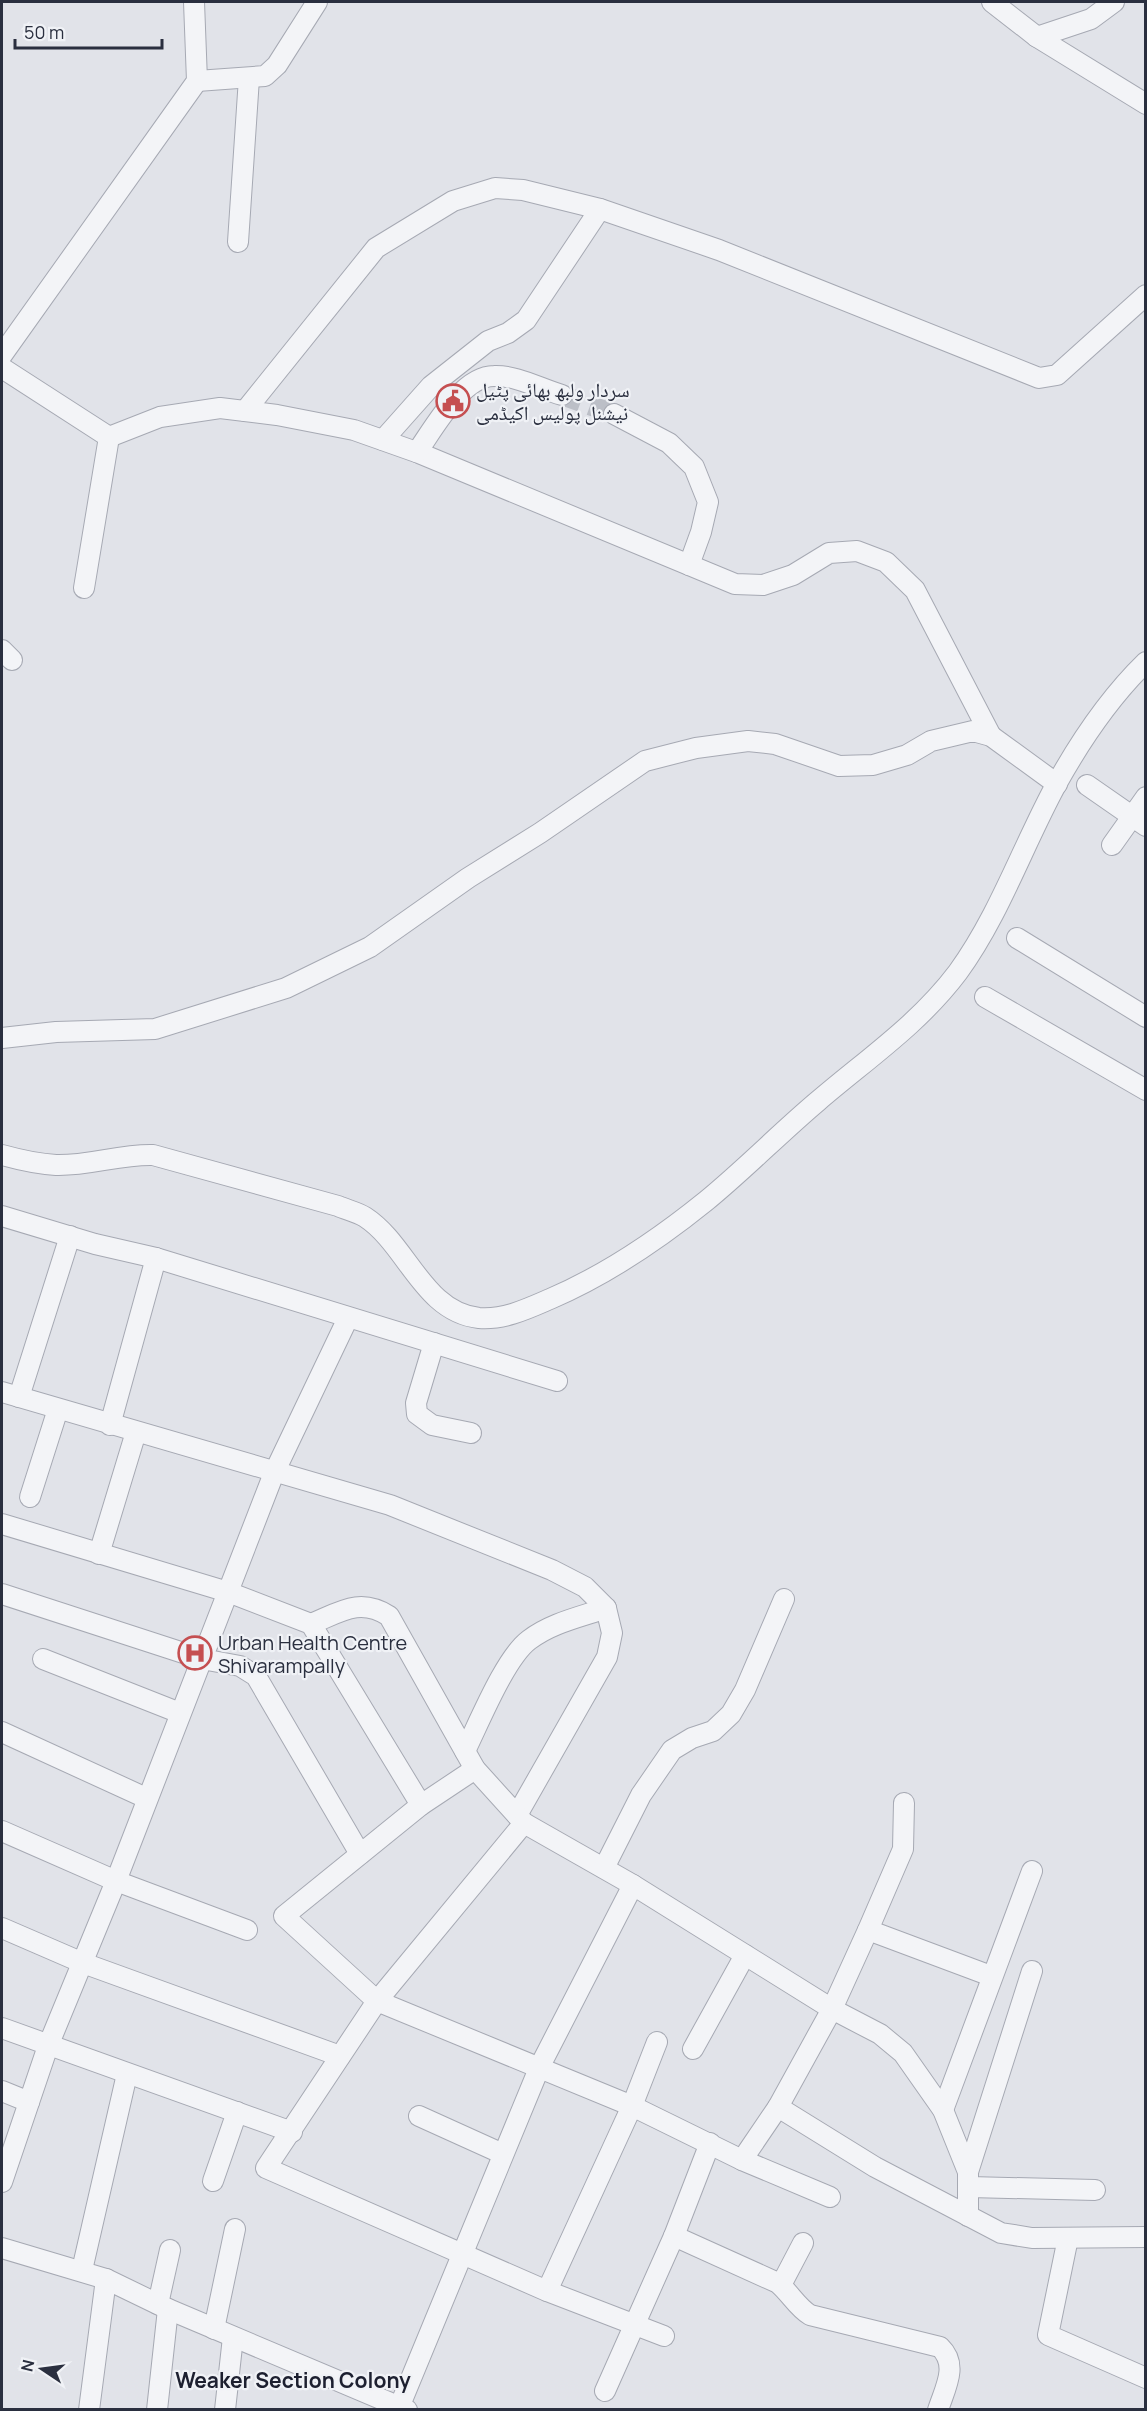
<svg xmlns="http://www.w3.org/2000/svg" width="1147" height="2411" font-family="Manrope,'Noto Naskh Arabic',sans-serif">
<rect width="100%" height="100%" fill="#e1e3e9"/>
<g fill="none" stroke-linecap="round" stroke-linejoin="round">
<!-- minor-tunnel -->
<polyline stroke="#bcbfc7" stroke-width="20" stroke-dasharray="20 10" stroke-linecap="butt" points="562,395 614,414"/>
<defs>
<g id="minor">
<polyline points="992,2 1037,37 1146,104"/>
<polyline points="1037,37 1091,19 1114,2"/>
<polyline points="197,81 265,76 277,65 317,2"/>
<polyline points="238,242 249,78"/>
<polyline points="2,355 197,81 194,2"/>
<polyline points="2,368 109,437 84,588"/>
<polyline points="245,411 376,248 453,201 495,188 523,190 600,209 719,250 1039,378 1057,375 1146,295"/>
<polyline points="614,414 669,443 694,467 708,502 701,532 689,565"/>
<polyline points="109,437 160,417 220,408 277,415 354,430 419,453 735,584 763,585 793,575 829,553 857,551 886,562 915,590 991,736"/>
<polyline points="383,440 431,386 488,341 508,333 526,320 600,209"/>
<path d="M417,452C434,428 462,376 494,376C516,375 541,389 562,395"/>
<polyline points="2,650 12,660"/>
<polyline points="1087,785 1146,826"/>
<polyline points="1112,845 1146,797"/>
<polyline points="1017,938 1146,1017"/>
<polyline points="985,997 1146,1090"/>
<polyline points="2,1038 56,1032 155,1029 286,988 370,947 468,878 540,833 645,761 696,748 748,741 775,744 839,766 873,765 907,755 931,741 973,731 991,736 1057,784"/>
<path d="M2,1155C20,1160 38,1164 56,1165C89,1166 120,1154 153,1155L338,1206C347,1210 357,1212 365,1217C407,1244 423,1312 479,1318C504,1320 527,1309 550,1299C606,1275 659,1239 706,1201C745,1169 780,1133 818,1101C867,1059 919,1024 958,972C1000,914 1023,845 1057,783C1081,740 1110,697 1146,662"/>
<polyline points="2,1216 95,1244 156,1258 557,1381"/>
<polyline points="434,1343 416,1403 417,1414 432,1425 471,1433"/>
<polyline points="2,1392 390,1505 552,1570 585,1587 606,1608 612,1633 607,1657 517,1815"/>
<polyline points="19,1397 70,1236"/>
<polyline points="110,1425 156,1258"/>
<polyline points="30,1497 58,1409"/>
<polyline points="2,1524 228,1592 311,1624 421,1805"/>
<polyline points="99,1554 136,1432"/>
<polyline points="2,1594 202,1659 240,1666 256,1676 360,1854"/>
<path d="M311,1624C340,1612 360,1597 389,1616L475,1769L524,1823L633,1885L832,2009L880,2034L903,2053L943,2110L968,2172V2216"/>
<polyline points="43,1659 180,1713"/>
<polyline points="2,1732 146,1798"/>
<path d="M465,1751C479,1723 505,1658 529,1640C551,1623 580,1617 606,1608"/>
<polyline points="475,1769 421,1805 284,1916 377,2001 632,2106 742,2160 830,2197"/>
<polyline points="524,1823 377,2001 266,2168 547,2291 664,2336"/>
<polyline points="2,1831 116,1881 247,1930"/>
<polyline points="604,1868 641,1795 672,1750 692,1738 713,1731 731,1714 745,1690 784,1599"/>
<polyline points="2,1928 83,1963 340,2056"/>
<polyline points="868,1930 991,1976"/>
<polyline points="2,2028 292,2132"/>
<polyline points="693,2049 745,1955"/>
<polyline points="2,2091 29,2102"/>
<polyline points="778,2107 875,2167 1001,2233 1032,2238 1146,2237"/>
<polyline points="943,2110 1032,1871"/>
<polyline points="419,2116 503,2154"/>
<polyline points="742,2160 778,2107 832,2009 868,1930 903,1849 904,1803"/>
<polyline points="968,2172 1032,1971"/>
<polyline points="213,2181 237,2112"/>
<polyline points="2,2182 48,2046 116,1881 274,1473 348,1318"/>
<polyline points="969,2187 1095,2190"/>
<path d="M674,2236L778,2283C790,2293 797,2307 810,2315L940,2347C959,2365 945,2388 938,2410"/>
<polyline points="1068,2238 1048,2335 1146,2378"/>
<polyline points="2,2248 106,2279 168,2309 407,2410"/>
<polyline points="82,2270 127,2074"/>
<polyline points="781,2285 803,2243"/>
<polyline points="547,2291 632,2106 657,2042"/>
<polyline points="158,2304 170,2250"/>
<polyline points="214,2329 235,2229"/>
<polyline points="605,2391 674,2236 710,2143"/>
<polyline points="89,2410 106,2279"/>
<polyline points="157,2410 168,2309"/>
<polyline points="225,2410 233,2337"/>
<polyline points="398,2410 540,2066 633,1885"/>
</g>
</defs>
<!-- minor casing -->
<use href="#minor" stroke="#a6a9b3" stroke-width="22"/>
<!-- minor -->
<use href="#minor" stroke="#f3f4f7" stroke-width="20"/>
</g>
<!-- icons -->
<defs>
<symbol id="civic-ring" viewBox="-11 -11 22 22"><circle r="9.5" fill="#f0f2f6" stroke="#c54f51" stroke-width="1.5"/><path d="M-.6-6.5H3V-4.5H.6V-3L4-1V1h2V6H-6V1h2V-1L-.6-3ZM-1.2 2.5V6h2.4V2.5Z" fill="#c54f51"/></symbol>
<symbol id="hospital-ring" viewBox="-11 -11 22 22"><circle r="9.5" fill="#f0f2f6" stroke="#c54f51" stroke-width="1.5"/><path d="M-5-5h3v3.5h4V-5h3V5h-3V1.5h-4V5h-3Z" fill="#c54f51"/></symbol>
</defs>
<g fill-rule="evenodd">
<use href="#civic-ring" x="434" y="382" width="38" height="38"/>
<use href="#hospital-ring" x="176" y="1634" width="38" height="38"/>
</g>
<g text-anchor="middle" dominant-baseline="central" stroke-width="4.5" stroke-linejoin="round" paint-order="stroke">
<!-- poi labels -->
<g font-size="20" fill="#2a2f3f" stroke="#f0f2f6" text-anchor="start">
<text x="476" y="389">سردار ولبھ بھائی پٹیل<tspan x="476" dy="23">نیشنل پولیس اکیڈمی</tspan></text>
<text x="218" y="1642">Urban Health Centre<tspan x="218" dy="23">Shivarampally</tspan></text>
</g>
<!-- neighbourhood labels -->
<g font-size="21" font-weight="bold" fill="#1d2030" stroke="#f0f2f6">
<text x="293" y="2380">Weaker Section Colony</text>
</g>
</g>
<!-- border -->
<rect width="1147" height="2411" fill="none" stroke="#2a2f3f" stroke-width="6"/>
<!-- north arrow -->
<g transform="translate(42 2369) rotate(283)" stroke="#f0f2f6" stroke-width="4.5" paint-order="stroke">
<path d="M0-4.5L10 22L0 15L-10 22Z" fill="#2a2f3f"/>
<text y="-9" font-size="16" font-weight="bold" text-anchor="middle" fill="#2a2f3f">N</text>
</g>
<!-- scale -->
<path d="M15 39v9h147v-9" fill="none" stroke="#2a2f3f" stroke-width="3"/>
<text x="24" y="39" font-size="18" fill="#2a2f3f" stroke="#f0f2f6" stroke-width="4.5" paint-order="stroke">50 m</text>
</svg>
